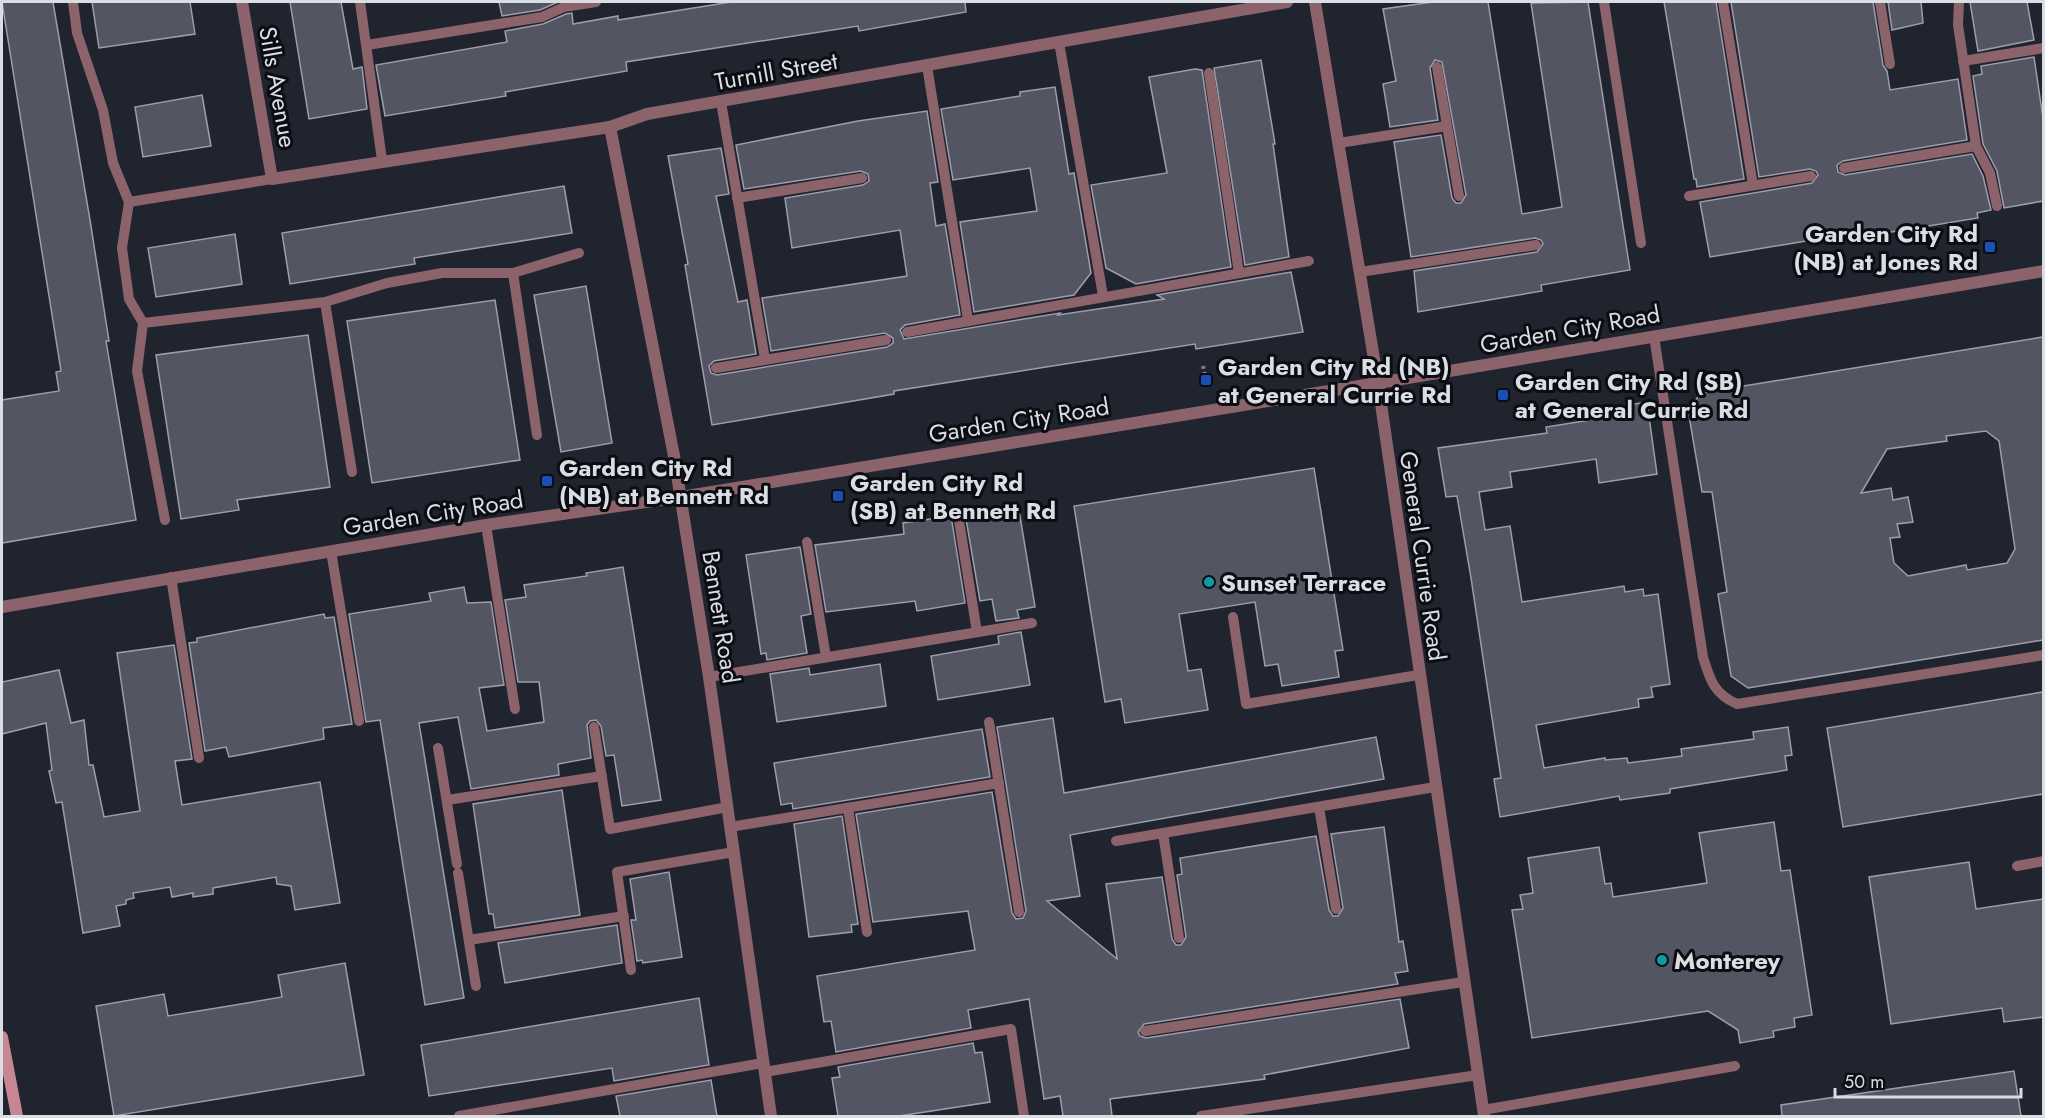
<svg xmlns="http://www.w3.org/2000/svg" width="2045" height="1118" font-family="Jost,sans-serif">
<rect width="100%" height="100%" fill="#1f242f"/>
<!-- building -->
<g fill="#545562" stroke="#9d9eac" stroke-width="1.5" fill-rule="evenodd">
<polygon points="2,2 53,2 90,220 109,341 106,341 136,520 2,543 2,400 59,391 56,372 61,371"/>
<polygon points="92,2 190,2 195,34 99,48"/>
<polygon points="290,2 341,2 353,69 362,67 367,109 309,119"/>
<polygon points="499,2 558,2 540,10 502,16"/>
<polygon points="731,2 965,2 966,12 859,31 858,26 626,62 627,71 505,92 506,96 385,116 376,65 507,42 505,31 543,24 566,14 572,13 573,24 618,16 618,20"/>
<polygon points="1433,2 1488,2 1522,214 1562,207 1531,3 1588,2 1630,270 1541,285 1542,291 1418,312 1414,271 1537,252 1543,244 1541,240 1535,238 1411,257 1394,142 1441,135 1452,198 1456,203 1461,203 1466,195 1442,62 1435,60 1430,68 1438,120 1390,127 1383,84 1396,81 1383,9"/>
<polygon points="1664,2 1716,2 1744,179 1697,187 1696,179 1694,179"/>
<polygon points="1731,2 1873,2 1883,65 1887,71 1890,90 1958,79 1967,140 1843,161 1837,165 1838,172 1845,175 1972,154 1983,176 1991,210 1977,213 1978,218 1854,238 1854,233 1710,257 1700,202 1812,183 1818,175 1816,171 1810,169 1759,177"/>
<polygon points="1888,2 1921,2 1923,23 1892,30"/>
<polygon points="1970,2 2027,2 2034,40 1978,51"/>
<polygon points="2034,57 2043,118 2043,201 2004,208 1997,171 1983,144 1973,76 1982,74 1981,66"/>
<polygon points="1261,60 1275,144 1273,144 1289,257 1245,265 1214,68"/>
<polygon points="1195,69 1202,70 1231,267 1136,284 1106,268 1091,185 1167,173 1149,77"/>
<polygon points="1055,87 1069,174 1074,173 1091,273 1074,295 974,312 960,222 1037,211 1030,168 953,180 941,109 1020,96 1020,92"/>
<polygon points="202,95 211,146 143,157 135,107"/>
<polygon points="927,111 938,182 930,183 936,226 945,224 960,315 905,325 900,330 904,339 1060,313 1058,315 1164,299 1157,295 1291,272 1303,332 1196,349 1195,344 1065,364 894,391 894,394 712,425 685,265 688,264 668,156 721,148 729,194 716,196 738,302 747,300 756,354 714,361 709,366 711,373 717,375 887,347 893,343 893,338 885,333 771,351 762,298 907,276 900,230 792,248 785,198 863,185 869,181 868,174 861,171 744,189 736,145 858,121"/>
<polygon points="564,186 572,233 414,258 415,264 290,284 282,233"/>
<polygon points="235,234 242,284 156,297 148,248"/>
<polygon points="586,286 612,443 561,452 534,295"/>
<polygon points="495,300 520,460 372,483 347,321"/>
<polygon points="308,335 330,487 237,500 239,510 181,519 156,355"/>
<path d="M2043,337V640L1748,688L1731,676L1718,594L1727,592L1712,492H1702L1688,410L1701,393ZM1986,431L1999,441L2015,549L2007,563L1967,570L1966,565L1908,576L1894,563L1890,538L1900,537L1897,524L1913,522L1908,497L1893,500L1891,488L1861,493L1887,449L1947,441L1946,436Z"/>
<polygon points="1647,402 1657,474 1599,483 1596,459 1510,472 1512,487 1479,492 1485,530 1510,526 1522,602 1624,586 1625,592 1643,589 1644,596 1658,594 1670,684 1651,687 1653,697 1638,699 1639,707 1536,725 1544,768 1605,758 1605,760 1627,758 1628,763 1682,756 1681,749 1754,739 1753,732 1788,727 1792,755 1785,756 1787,770 1670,789 1670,793 1620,800 1619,796 1500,817 1494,779 1501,778 1471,578 1457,496 1446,497 1438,448 1547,433 1546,427 1590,420 1589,411"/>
<polygon points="1314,468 1343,650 1335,651 1339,677 1282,686 1278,664 1265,666 1255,602 1179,614 1188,671 1201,669 1208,710 1125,723 1121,699 1105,702 1074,506"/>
<polygon points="1018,504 1035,607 1017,610 1019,618 996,621 992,599 980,601 965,513"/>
<polygon points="951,516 965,603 917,611 915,601 826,612 815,545 904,534 903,523"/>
<polygon points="800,547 811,614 801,616 807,653 767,660 766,653 761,654 746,555"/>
<polygon points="623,567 661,800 622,806 614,755 606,756 601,726 596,720 590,721 587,725 591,758 558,764 559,775 471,789 458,717 419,723 464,998 425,1005 380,720 366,722 349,614 431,601 429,593 464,587 467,603 491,602 504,685 479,688 487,731 544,722 539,682 518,682 505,600 526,597 524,585 587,576 586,573"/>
<polygon points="324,614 325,618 334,617 352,724 323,728 324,739 229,757 226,747 205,751 189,643 197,642 197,638"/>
<polygon points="1021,632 1030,685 938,700 931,656 999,644 998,636"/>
<polygon points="174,645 192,759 175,761 182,805 320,782 340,903 295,910 291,886 277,884 276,877 213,888 213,894 193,897 193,893 172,897 170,887 133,893 134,898 126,900 126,904 116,906 120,926 83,933 62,802 56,803 49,771 52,770 46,723 2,734 2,682 59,670 71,723 84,720 89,765 93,765 104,817 140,811 117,653"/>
<polygon points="880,664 886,706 777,722 770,674 809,668 810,675"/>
<polygon points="2043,692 2043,794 1843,827 1827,728"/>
<polygon points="1053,718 1064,793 1376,737 1384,779 1070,835 1080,896 1047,901 1117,959 1106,884 1162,877 1172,939 1176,945 1181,945 1186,937 1177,875 1182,874 1180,858 1316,836 1329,910 1333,916 1338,916 1343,908 1331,834 1384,827 1399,942 1403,941 1408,971 1395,973 1398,984 1144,1024 1138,1032 1140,1036 1146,1038 1400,999 1409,1048 1264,1075 1265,1079 1110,1099 1112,1116 1063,1116 1060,1096 1044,1099 1029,999 968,1010 971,1028 836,1052 831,1021 824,1022 817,976 975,950 968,911 873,922 856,814 992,792 1012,913 1016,919 1023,918 1026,911 997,727"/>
<polygon points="982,729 990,777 793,809 792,803 781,805 774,763"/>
<polygon points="562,790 580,915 495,928 493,914 489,914 473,804"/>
<polygon points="842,816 858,924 851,925 852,932 809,937 794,824"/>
<polygon points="1774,822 1781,871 1790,870 1812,1015 1794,1018 1795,1027 1773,1031 1774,1037 1740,1043 1738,1030 1708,1011 1532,1038 1512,910 1523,909 1520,895 1533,893 1528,858 1599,847 1605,884 1611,883 1613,897 1707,883 1699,833"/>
<polygon points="1969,862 1976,909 2043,899 2043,1017 2004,1022 2002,1008 1891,1024 1869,877"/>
<polygon points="669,872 682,957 643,963 642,960 637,961 631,920 636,920 630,879"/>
<polygon points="617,925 622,963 505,983 498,943"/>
<polygon points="345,963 364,1075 114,1116 96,1006 164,994 168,1016 229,1006 282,997 278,975"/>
<polygon points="699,998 709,1065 614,1081 612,1068 429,1096 421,1045"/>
<polygon points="973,1043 975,1053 982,1052 990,1102 899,1116 838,1116 832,1078 840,1077 838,1067"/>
<polygon points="2014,1071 2021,1116 1782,1116 1781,1105"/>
<polygon points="711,1080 717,1116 620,1116 616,1096"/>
</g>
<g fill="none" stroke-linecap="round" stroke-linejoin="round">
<!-- path -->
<polyline stroke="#797e87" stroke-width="4" stroke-dasharray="3 3" stroke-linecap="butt" points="1203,366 1206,380"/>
<!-- service -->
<g stroke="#8c636a" stroke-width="10">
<polyline points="73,2 77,33 103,110 113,163 129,202 122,248 129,299 143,323 137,371 165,520"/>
<polyline points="360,2 382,160"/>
<polyline points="1604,2 1641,243"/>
<polyline points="1723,2 1753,185"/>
<polyline points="1880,2 1890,64"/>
<polyline points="1959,2 1958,25 1976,146 1990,173 1997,206"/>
<polyline points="1059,42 1103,296"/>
<polyline points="367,45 542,17 564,7 596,2"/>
<polyline points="1963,61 2044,48"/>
<polyline points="927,66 968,320"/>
<polyline points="1437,67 1459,196"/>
<polyline points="1209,73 1239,273"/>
<polyline points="721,102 765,359"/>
<polyline points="1339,143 1447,126"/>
<polyline points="1844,168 1976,146"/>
<polyline points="1689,196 1811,176"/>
<polyline points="737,198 862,178"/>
<polyline points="129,202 272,179"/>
<polyline points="1360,272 1536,245"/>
<polyline points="513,273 537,435"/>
<polyline points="325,302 352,472"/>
<polyline points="143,323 325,302 387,283 442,273 513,273 579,253"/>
<polyline points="907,332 1309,261"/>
<path d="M1654,336L1703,657C1710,680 1714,694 1737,704L2044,655"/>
<polyline points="716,368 886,340"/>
<polyline points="958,515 977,632"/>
<polyline points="486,525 515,709"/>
<polyline points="807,542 826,657"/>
<polyline points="331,551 359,721"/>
<polyline points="171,577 199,758"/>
<polyline points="1233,617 1246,704 1418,675"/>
<polyline points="709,677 1032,623"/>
<polyline points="989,722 1019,912"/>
<polyline points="594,727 610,829 728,807"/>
<polyline points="438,748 457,864"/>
<polyline points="447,800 602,776"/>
<polyline points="1319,807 1336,909"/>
<polyline points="848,808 867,932"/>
<polyline points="730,827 999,783"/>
<polyline points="1163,833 1179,938"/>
<polyline points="1116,841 1435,787"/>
<polyline points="2017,866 2044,861"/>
<polyline points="458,873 476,986"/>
<polyline points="469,940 624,916"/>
<polyline points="631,970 617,872 734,852"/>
<polyline points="1145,1031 1463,982"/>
<polyline points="765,1072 1011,1029 1024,1116"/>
<polyline points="1483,1110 1735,1066"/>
<polyline points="459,1116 763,1063"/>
<polyline points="1201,1116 1478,1075"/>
</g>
<!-- minor -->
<g stroke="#8c636a" stroke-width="12">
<polyline points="242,2 272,179 610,127 647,114 1287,2"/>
<polyline points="1315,2 1378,383 1484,1116"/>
<polyline points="610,127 674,456 709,677 771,1116"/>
</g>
<!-- tertiary -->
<polyline stroke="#8c636a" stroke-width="12" points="2,607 486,525 681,497 1378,383 2044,271"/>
<!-- secondary -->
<polyline stroke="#c78792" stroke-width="12" points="2,1037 17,1116"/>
</g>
<!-- markers -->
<g fill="#1a4fb4" stroke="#0b0d12" stroke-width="2">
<rect x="1984" y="241" width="12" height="12" rx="3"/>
<rect x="1200" y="374" width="12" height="12" rx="3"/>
<rect x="1497" y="389" width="12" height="12" rx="3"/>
<rect x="541" y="475" width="12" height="12" rx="3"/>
<rect x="832" y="490" width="12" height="12" rx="3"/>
</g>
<g fill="#0f9aa8" stroke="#0b0d12" stroke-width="2">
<circle cx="1209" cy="582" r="6"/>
<circle cx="1662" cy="960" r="6"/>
</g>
<g text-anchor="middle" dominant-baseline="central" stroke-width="6" stroke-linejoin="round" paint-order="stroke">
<!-- street labels -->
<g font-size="24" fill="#d9dde4" stroke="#0b0d12">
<text transform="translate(776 71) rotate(-10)">Turnill Street</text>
<text transform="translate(278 87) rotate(80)">Sills Avenue</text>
<text transform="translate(1570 329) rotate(-10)">Garden City Road</text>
<text transform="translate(1019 420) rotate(-9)">Garden City Road</text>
<text transform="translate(433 513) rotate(-9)">Garden City Road</text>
<text transform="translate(1423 556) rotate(82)">General Currie Road</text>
<text transform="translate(721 617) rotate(81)">Bennett Road</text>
</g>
<!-- poi labels -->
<g font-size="24" font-weight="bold" fill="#d9dde4" stroke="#0b0d12" text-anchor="start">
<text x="1978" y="233" text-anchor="end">Garden City Rd<tspan x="1978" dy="28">(NB) at Jones Rd</tspan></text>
<text x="1218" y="366">Garden City Rd (NB)<tspan x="1218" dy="28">at General Currie Rd</tspan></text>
<text x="1515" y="381">Garden City Rd (SB)<tspan x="1515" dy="28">at General Currie Rd</tspan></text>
<text x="559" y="467">Garden City Rd<tspan x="559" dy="28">(NB) at Bennett Rd</tspan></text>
<text x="850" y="482">Garden City Rd<tspan x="850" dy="28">(SB) at Bennett Rd</tspan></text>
<text x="1221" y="582">Sunset Terrace</text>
<text x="1674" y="960">Monterey</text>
</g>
</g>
<!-- border -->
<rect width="2045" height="1118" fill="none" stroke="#d9dde4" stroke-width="6"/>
<!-- scale -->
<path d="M1835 1088v9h186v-9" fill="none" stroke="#d9dde4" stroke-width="3"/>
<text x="1844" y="1088" font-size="18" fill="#d9dde4" stroke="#0b0d12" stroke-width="4.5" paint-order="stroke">50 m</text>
</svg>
